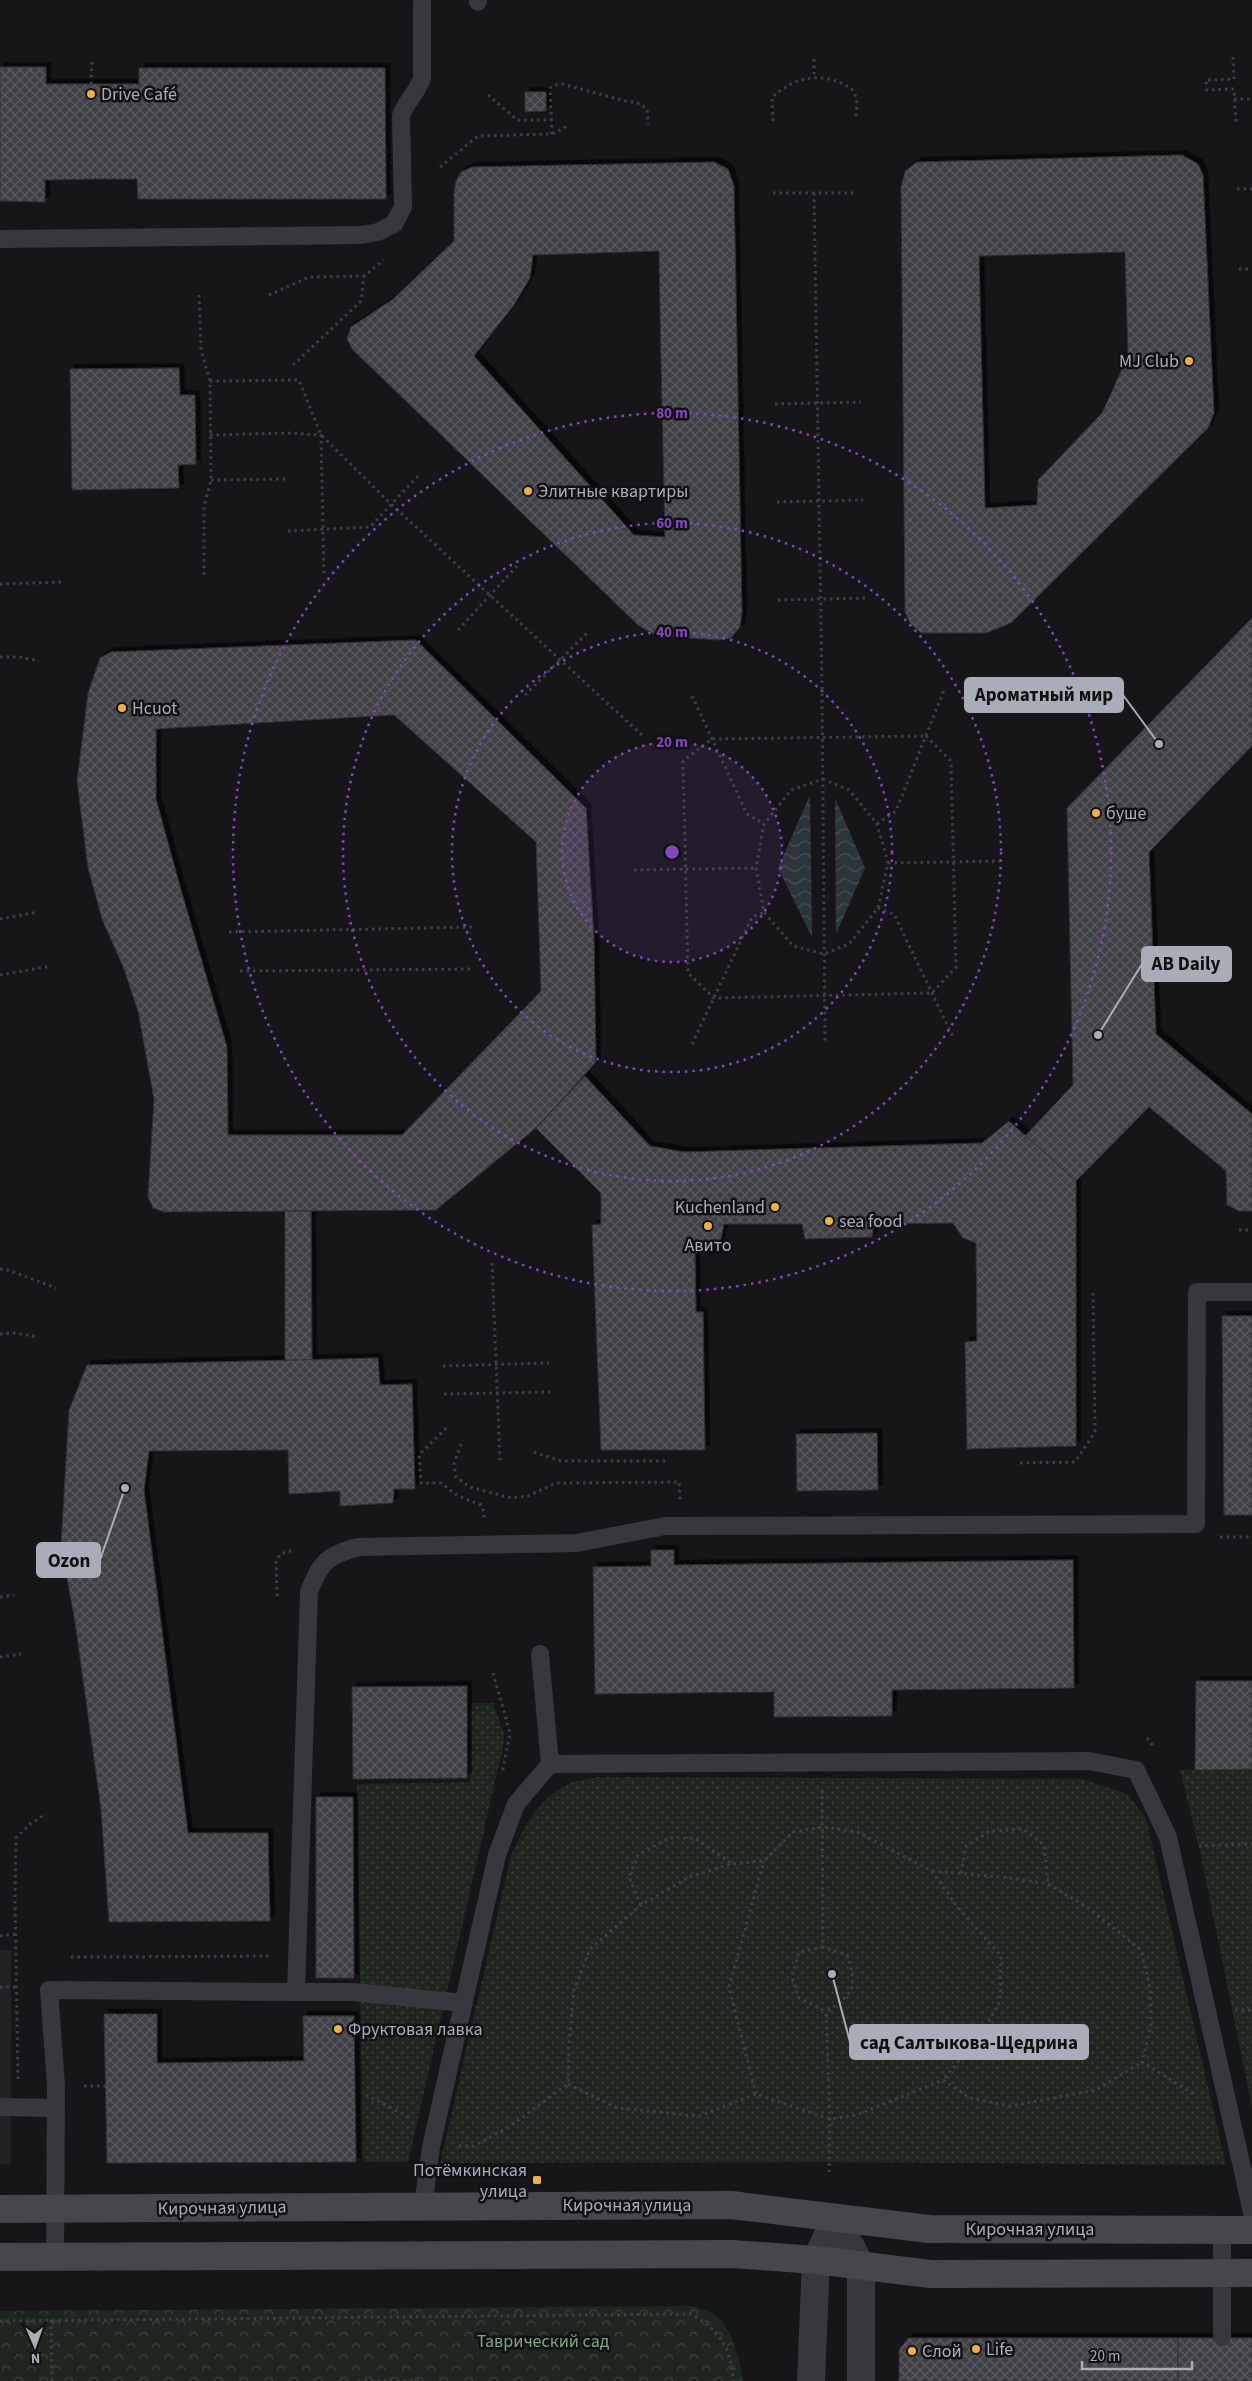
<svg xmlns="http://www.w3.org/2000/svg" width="1252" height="2381" font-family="'Source Sans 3',sans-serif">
<defs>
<pattern id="green-dots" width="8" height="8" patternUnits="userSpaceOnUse" patternTransform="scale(1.25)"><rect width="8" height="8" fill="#1e261f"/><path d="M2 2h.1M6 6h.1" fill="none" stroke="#3c433d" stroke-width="1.8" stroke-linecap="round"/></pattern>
<pattern id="forest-crowns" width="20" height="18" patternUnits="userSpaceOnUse" patternTransform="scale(1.25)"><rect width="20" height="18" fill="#1e261f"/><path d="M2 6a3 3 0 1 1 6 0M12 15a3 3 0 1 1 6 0" fill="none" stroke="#3c433d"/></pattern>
<pattern id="water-waves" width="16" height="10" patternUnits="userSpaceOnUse" patternTransform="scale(1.25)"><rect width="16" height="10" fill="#2c353c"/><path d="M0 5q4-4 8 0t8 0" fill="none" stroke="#485056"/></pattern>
<pattern id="building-cross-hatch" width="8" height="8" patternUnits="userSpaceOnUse" patternTransform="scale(1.25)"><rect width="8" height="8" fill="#404145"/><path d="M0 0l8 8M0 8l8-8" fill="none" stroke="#595a5e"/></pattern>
<filter id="shadow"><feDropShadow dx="4.5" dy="-4.5" stdDeviation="0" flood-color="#0009"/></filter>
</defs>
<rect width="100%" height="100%" fill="#161618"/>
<!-- built -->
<rect fill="#222225" x="0" y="1950" width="11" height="214"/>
<!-- green -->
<g fill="url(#green-dots)">
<polygon points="470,1703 493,1703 504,1734 503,1747 408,2162 363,2162 357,1784 470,1782"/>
<polygon points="1252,1769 1252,2107 1200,1852 1180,1770"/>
<path d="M598,1777L1082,1779L1127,1794L1146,1818L1226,2165L829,2162L440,2163L511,1856C524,1826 538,1799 568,1784C577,1780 589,1779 598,1777Z"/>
</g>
<!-- forest -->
<path fill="url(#forest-crowns)" d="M693,2306C700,2309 708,2311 715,2315C730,2324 742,2364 743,2381H0V2311Z"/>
<!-- water -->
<g fill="url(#water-waves)">
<polygon points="810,795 812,937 778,868"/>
<polygon points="835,798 865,868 836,934"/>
</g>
<!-- building -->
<g fill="url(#building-cross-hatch)" stroke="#303034" fill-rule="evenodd" filter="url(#shadow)">
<polygon points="0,67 46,67 46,84 139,84 139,68 385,68 386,199 138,199 137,179 91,179 45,180 45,202 0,201"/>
<polygon points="525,92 546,92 546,111 525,112"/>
<path d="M1182,155L1198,164L1203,175L1214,413L1208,428L1011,623L986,633H921L910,623L905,612L901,188L905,171L917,162ZM1125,252L1128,356L1102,413L1038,480L1037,505L985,508L979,256Z"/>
<path d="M714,162L728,169L734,186L742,613L740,627L731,638L718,640L658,636L639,626L352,349L347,339L351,327L393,299L454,241V192L456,181L461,172L472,167ZM659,251L661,361L665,537L634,535L474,356L514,305L530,278L533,255Z"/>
<polygon points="179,368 180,395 195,395 196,464 178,465 179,488 72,490 70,369"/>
<polygon points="1252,618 1252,746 1149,852 1156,1034 1252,1114 1252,1211 1239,1211 1227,1205 1226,1171 1149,1107 1076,1181 1025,1136 1073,1085 1067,808"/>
<path d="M416,640L586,808L594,940L596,1062L536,1128L436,1210L164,1212L153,1208L148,1197L154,1099L138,1011L124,969L102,919L88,868L77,781L88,693L100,658L111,652ZM394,715L536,842L541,991L402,1135H228L227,1047L181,890L156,799V729Z"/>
<polygon points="585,1076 650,1146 684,1152 982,1143 1009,1121 1076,1181 1076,1446 967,1449 965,1342 977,1341 976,1243 963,1238 953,1223 874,1224 872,1237 805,1239 802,1224 724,1224 720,1244 695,1254 696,1312 703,1312 705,1450 601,1450 592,1225 601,1224 601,1193 536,1128"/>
<polygon points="285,1211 311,1211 312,1361 285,1361"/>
<polygon points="1222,1316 1252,1316 1252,1515 1224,1515"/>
<polygon points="378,1358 380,1385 412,1384 415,1489 394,1489 393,1503 340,1506 340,1491 289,1494 288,1450 149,1451 144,1490 188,1833 268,1833 270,1921 109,1922 101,1809 75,1622 61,1545 69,1410 87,1365"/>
<polygon points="877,1433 878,1490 797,1491 796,1434"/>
<polygon points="651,1550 674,1550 674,1565 1073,1560 1074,1688 892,1690 892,1716 774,1717 774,1692 595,1694 593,1567 651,1566"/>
<polygon points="1196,1681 1252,1681 1252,1769 1195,1770"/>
<polygon points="467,1686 467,1778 353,1779 352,1687"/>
<polygon points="316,1797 353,1797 354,1978 316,1978"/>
<polygon points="104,2014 157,2014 157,2063 304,2061 303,2016 354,2016 356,2162 107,2163"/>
<polygon points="908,2338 1178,2338 1178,2381 899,2381 899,2350"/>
<rect x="1178" y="2338" width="74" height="43"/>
</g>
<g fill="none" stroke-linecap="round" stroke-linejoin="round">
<!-- path -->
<g stroke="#3d3f44" stroke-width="3" stroke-dasharray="2.5 4" stroke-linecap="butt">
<polyline points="1233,57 1234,79 1206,80 1207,90 1234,89 1236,125"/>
<polyline points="814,59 814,77"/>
<polyline points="91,84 92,60"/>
<polyline points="488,95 517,120 551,120"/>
<polyline points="1234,99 1252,99"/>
<path d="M773,121L772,97C793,79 814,72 841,83C847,86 853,88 855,95C858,102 856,112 856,119"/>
<polyline points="552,134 550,88 555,85 562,84 629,102 636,102 647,109 648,124"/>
<polyline points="440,167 478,136 552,134 569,125"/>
<polyline points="1237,189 1252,189"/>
<polyline points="773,193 857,193"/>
<polyline points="814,193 822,689 825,1042"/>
<polyline points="1239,269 1252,269"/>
<polyline points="199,295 201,350 210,381 211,480 204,506 204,577"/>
<polyline points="269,295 309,277 364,276 384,260"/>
<polyline points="293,365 361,301 364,276"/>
<polyline points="210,381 299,380 321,435 392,505 643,736"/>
<polyline points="775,404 861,402"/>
<polyline points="210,435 287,433 321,435 324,577"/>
<polyline points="211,480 287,479"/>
<polyline points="777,502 863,500"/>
<polyline points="288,531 370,527 418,476"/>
<polyline points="0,584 62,582"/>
<polyline points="778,600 865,598"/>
<polyline points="458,630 517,566"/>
<polyline points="0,657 20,657 39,661"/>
<polyline points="525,695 588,632"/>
<polyline points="692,696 747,814 764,824"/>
<polygon points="926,736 951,761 956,967 932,993 714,998 688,973 683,761 712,739"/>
<polygon points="823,779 849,790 877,824 888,863 878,908 849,944 824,954 793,946 764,912 756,868 764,824 791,790"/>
<polyline points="877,824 896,811 944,690"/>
<polyline points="888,863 1000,861"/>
<polyline points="634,870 756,868"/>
<polyline points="878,908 894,914 954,1039"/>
<polyline points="0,919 38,912"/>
<polyline points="229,932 473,927"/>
<polyline points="240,971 473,969"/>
<polyline points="0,975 51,966"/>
<polyline points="692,1044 752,917 764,912"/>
<polyline points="1239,1230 1252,1230"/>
<polyline points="492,1263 500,1461"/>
<polyline points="0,1269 8,1270 56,1288"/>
<polyline points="0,1334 14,1333 39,1337"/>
<polyline points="443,1366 549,1363"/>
<polyline points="444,1394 550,1392"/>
<polyline points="446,1428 419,1455 421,1483 441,1483 458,1496 481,1505 483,1508 484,1518"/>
<polyline points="461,1444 454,1464 456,1477 470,1487 511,1498 528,1496 556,1483 679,1482 680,1499"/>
<polyline points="534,1452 561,1461 667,1461"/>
<polyline points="1020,1463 1075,1462 1095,1432 1093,1290"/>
<polyline points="1220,1537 1252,1537"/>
<polyline points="277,1596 276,1563 280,1554 294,1550"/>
<polyline points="0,1597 14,1595"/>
<polyline points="0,1657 21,1654"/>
<polyline points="493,1673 510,1733 502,1774"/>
<polyline points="1147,1738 1153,1746"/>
<path d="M822,1790L823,1947L847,1955C858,1988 854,1993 826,2012L830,2119L829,2172"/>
<polyline points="1199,1846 1252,1844"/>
<polyline points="932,1871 956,1905 1001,1956 1000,2001 982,2034 943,2080"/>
<polyline points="961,1873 966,1846 990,1831 1023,1829 1044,1845 1048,1884"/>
<polyline points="641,1905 629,1877 638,1855 669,1838 694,1838 731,1863"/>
<polyline points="0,1936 15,1934"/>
<polyline points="823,1947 799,1952 792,1976 798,1997 826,2012"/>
<polyline points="71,1957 271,1956"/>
<polyline points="0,1987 16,1987"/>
<polyline points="1235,2010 1252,2010"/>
<polyline points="18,2079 15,1901 16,1838 30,1824 46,1814"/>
<polyline points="568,2084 617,2108 699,2116 756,2094 830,2119 857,2115 943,2080 970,2098 1010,2106 1096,2090 1142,2062"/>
<polyline points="84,2086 106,2086"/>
<polyline points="756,2094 729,1987 764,1861"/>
<polyline points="366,2095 410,2118"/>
<polyline points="459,2146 474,2146 509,2127 568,2084 569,2043 574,1990 590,1949 641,1905 689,1877 731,1864 764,1861 793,1832 823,1827 857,1832 932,1871 1012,1878 1048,1884 1090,1909 1141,1950 1150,1987 1151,2025 1142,2062 1197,2096"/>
<polyline points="51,2320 52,2381"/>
<path d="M0,2321L690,2314C718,2327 732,2350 733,2381"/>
<polyline points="358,2381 424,2381"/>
</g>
<!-- service -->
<g stroke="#37383d" stroke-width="18">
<polyline points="478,2 478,0"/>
<path d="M0,239L361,235L378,232L394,224L403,207L401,116C405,102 418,92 422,78V2"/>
<polyline points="540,1654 550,1764"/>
<polyline points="296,1992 353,1992 464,2003"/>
<polyline points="0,2107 56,2108"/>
<polyline points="423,2206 431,2147 497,1855 516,1804 550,1764 1089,1761 1136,1770 1168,1837 1252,2212"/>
<polyline points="1222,2230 1222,2337"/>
<path d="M55,2256L56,2086L49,1990L296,1992L309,1592C321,1561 327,1556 358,1547L577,1543L665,1526L1196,1524L1197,1292H1252"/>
</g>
<!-- tertiary -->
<g stroke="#37383d" stroke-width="28">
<polyline points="836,2218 861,2266 861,2381"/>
<polyline points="811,2381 816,2260 836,2218"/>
</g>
<!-- secondary -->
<g stroke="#45474d" stroke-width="28">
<polyline points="0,2209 731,2205 929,2229 1252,2230"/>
<polyline points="0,2257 732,2254 816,2260 930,2274 1252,2273"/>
</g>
</g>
<!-- distance rings -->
<circle cx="672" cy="852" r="110" fill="#8446be" fill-opacity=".12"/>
<g fill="none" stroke="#8446be" stroke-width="2.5" stroke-dasharray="2.5 5">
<circle cx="672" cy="852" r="110"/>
<circle cx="672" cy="852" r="220"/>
<circle cx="672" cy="852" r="329"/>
<circle cx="672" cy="852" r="439"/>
</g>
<!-- markers -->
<g fill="#f2b134" stroke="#111113" stroke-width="2">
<circle cx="91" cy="94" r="5"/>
<circle cx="1189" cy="361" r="5"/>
<circle cx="528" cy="491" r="5"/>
<circle cx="122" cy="708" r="5"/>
<circle cx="1096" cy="813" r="5"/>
<circle cx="775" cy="1207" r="5"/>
<circle cx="829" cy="1221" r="5"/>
<circle cx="708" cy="1226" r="5"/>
<circle cx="338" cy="2029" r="5"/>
<rect x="532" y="2175" width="10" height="10" rx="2.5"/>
<circle cx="976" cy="2349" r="5"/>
<circle cx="912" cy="2351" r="5"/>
</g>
<g text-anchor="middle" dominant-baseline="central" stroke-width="5" stroke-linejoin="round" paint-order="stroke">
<!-- poi labels -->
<g font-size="18" fill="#a8adb8" stroke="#111113" text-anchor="start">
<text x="101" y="94">Drive Café</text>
<text x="1179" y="361" text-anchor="end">MJ Club</text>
<text x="538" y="491">Элитные квартиры</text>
<text x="132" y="708">Hcuot</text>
<text x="1106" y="813">буше</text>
<text x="765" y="1207" text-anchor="end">Kuchenland</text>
<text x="839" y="1221">sea food</text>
<text x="708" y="1245" text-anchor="middle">Авито</text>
<text x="348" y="2029">Фруктовая лавка</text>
<text x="527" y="2170" text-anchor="end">Потёмкинская<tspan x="527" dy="21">улица</tspan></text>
<text x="986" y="2349">Life</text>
<text x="922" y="2351">Слой</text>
</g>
<!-- street labels -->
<g font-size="18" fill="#a8adb8" stroke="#111113">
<text x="627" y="2205">Кирочная улица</text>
<text transform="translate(222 2208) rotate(-1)">Кирочная улица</text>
<text x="1030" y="2229">Кирочная улица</text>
</g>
<!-- park labels -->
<g font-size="18" fill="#7fa381" stroke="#111113">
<text x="543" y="2341">Таврический сад</text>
</g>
</g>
<circle cx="672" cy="852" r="8" fill="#8446be" stroke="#111113" stroke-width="2.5"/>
<g font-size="15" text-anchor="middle" font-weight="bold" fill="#8446be" stroke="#111113" stroke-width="5" stroke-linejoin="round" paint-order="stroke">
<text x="672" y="418">80 m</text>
<text x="672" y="528">60 m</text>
<text x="672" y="637">40 m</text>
<text x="672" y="747">20 m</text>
</g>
<!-- callouts -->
<path fill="none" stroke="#a8adb8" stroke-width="2" d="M1159 744L1123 695M1098 1035L1142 964M125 1488L100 1560M832 1974L850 2042"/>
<g fill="#a8adb8" stroke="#111113" stroke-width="2">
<circle cx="1159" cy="744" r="5"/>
<circle cx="1098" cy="1035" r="5"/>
<circle cx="125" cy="1488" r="5"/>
<circle cx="832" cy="1974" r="5"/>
</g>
<g fill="#a8adb8" stroke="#a8adb8" stroke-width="2">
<rect x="965" y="678" width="158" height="34" rx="5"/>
<rect x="1142" y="947" width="89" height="34" rx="5"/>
<rect x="37" y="1543" width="63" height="34" rx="5"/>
<rect x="850" y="2025" width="238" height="34" rx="5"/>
</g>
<g font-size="19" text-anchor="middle" font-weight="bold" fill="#111">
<text x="1044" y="701">Ароматный мир</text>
<text x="1186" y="970">АВ Daily</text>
<text x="69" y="1567">Ozon</text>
<text x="969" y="2049">сад Салтыкова-Щедрина</text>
</g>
<!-- north arrow -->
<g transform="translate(35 2346) rotate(178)" stroke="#111113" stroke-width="4" paint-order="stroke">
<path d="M0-4L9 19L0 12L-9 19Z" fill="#a8adb8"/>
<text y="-8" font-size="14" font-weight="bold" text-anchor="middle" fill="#a8adb8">N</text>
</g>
<!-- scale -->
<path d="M1082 2361v8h110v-8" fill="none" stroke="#a8adb8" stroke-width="2.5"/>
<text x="1090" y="2361" font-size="15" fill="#a8adb8" stroke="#111113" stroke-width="4" paint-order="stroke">20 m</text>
</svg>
